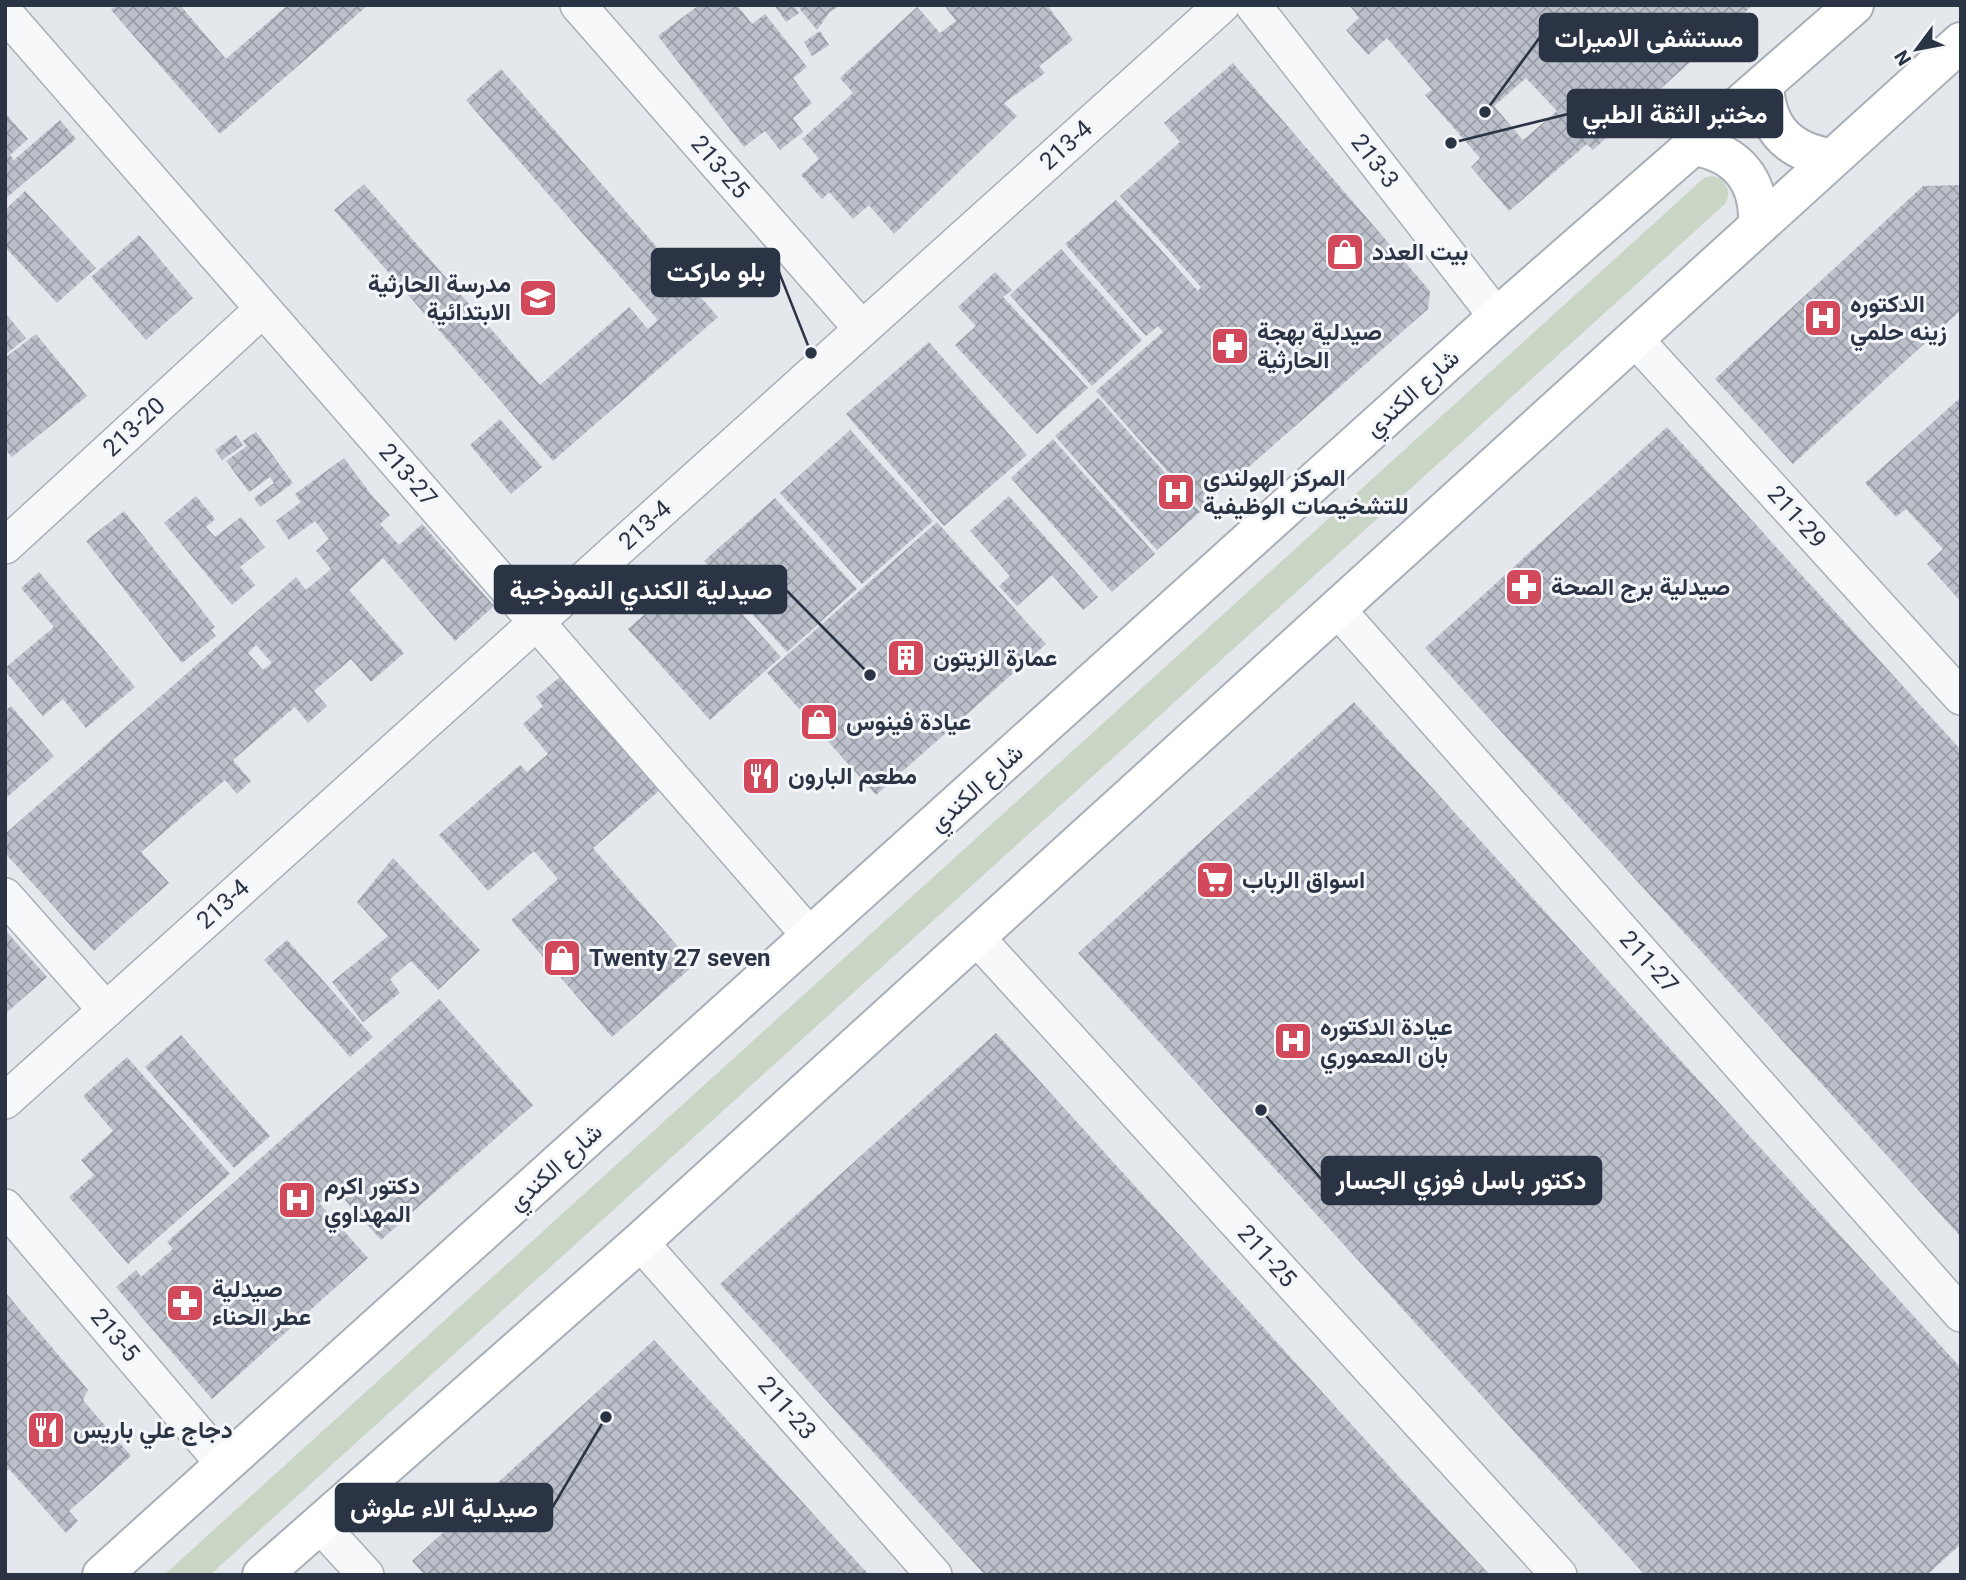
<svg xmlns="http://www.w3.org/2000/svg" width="1966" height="1580" font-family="Roboto,Vazirmatn,sans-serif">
<defs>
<pattern id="building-cross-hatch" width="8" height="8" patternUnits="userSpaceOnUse" patternTransform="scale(1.75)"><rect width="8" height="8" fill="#bbc0ca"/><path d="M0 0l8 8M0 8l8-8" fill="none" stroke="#989da6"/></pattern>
</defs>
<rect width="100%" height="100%" fill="#e4e7ec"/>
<!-- grass -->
<path fill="#c9d6c5" d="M1711,176L1721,178C1728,187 1731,193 1725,204L210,1575H164L1704,178Z"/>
<!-- building -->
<g fill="url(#building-cross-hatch)" fill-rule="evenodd">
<polygon points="116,5 180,5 226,59 288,5 368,5 220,134 111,10"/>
<polygon points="699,5 737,5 752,24 765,14 807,67 793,78 812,103 793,118 803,132 780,150 765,131 744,147 658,36"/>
<polygon points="774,5 794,5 799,13 786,22"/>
<polygon points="800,5 840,5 829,13 817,30 799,8"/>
<polygon points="944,5 1047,5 1073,40 1039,66 1045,73 1004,103 1017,116 894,234 869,205 853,219 829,192 822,199 801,175 819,159 802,139 853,93 840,78 917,7 940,33 956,21"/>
<path d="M1349,5H1753L1593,150L1587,144L1509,211L1471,167L1480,158L1425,95L1432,90L1387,38L1368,55L1346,30L1359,18ZM1526,78L1557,111L1523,140L1494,106Z"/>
<polygon points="820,31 829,45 812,56 804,42"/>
<polygon points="1233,63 1430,291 1428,309 1201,509 1096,391 1163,332 1158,326 1146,336 1065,244 1116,200 1198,291 1201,287 1120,196 1180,142 1164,123"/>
<polygon points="501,69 718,317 553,461 334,210 364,184 540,385 629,307 648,329 658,320 466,100"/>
<polygon points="5,113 28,139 10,155 14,160 60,120 76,139 5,199"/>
<polygon points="1961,185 1961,310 1793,464 1715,379 1923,186"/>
<polygon points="25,191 96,268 57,303 5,247 5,210"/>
<polygon points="139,235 193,298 146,340 91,277"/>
<polygon points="1061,249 1142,340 1092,386 1010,295"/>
<polygon points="995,272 1012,290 1003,297 1088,388 1037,434 955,345 976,326 958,307"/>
<polygon points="5,313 26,338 5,355"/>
<polygon points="36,334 87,396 12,457 5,449 5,358"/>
<polygon points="929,342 1027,455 944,526 846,414"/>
<polygon points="1961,397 1961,602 1927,564 1943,549 1906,509 1896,517 1865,483"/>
<polygon points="1098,398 1200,512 1157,550 1055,436"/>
<polygon points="500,419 542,467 511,494 470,445"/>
<polygon points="1667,427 1961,750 1961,1237 1425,648"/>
<polygon points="850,430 933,521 862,584 780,493"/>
<polygon points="256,432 293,483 260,507 254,498 274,483 270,477 249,492 226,461 247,446 243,441"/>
<polygon points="236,435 243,445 222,460 215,450"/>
<polygon points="1053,439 1155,554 1112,592 1011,478"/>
<path d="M344,458L373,497L390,515L380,524L399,545L422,524L494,606L455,641L383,558L349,590L404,653L371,682L351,659L314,691L327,706L308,723L295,707L233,760L251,781L237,794L225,780L141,852L169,883L94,951L5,853V834L296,577L306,590L331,569L316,551L329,539L315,521L289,540L276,521L301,502L295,494ZM256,645L272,663L263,670L248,653Z"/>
<polygon points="196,496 215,519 206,527 215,537 241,517 265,547 240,567 255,585 232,605 164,523"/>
<polygon points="1009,496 1098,597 1083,610 1052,575 1017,606 999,586 1010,576 970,531"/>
<polygon points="775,498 857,589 787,652 704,561"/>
<polygon points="124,511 215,627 211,630 216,636 182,663 86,541"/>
<polygon points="937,522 1046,644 876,795 767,673"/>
<polygon points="699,566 781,657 710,720 628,629"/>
<polygon points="39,572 135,687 86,728 63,699 43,716 5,671 5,668 54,627 21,588"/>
<polygon points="561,676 660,790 593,848 694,965 612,1037 511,920 558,879 534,851 488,891 439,835 520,765 527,772 548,754 523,724 543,706 536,697"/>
<polygon points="1354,702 1961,1368 1961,1544 1927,1575 1645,1575 1078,953"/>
<polygon points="11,706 54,756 5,799 5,711"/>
<polygon points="393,858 480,950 438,990 411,961 390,979 400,993 363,1022 332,982 388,936 357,902"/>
<polygon points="5,930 47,977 5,1014"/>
<polygon points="287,940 373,1037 350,1057 264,960"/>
<polygon points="439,999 533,1105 381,1240 335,1189 319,1203 368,1258 212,1399 116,1287 136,1270 141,1277 173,1249 167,1242"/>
<polygon points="996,1033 1432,1513 1490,1575 985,1575 720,1284"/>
<polygon points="181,1035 270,1136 234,1168 145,1067"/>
<polygon points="127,1057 230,1174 128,1264 69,1197 94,1175 81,1160 113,1131 83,1096"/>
<polygon points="5,1292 88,1390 83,1400 131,1456 69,1511 78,1521 66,1533 9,1469 5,1472"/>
<polygon points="654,1340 869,1575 425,1575 412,1561"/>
</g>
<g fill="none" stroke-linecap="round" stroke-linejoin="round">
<defs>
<g id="street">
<polyline points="578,5 862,329"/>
<polyline points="1253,5 1497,317"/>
<polyline points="5,13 811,937"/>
<polyline points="1634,338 1961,697"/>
<polyline points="5,546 263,309"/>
<polyline points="1337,609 1961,1314"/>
<polyline points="5,896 106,1010"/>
<polyline points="976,937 1559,1575"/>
<polyline points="5,1101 1222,5"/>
<polyline points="5,1207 224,1464"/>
<polyline points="640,1242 934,1575"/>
<polyline points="320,1525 366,1575"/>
</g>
<g id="secondary">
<path d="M1764,84C1766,128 1787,151 1830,158"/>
<path d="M1694,146C1738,153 1760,181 1758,225"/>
<polyline points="102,1575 1497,317 1854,5"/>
<polyline points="262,1575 640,1242 1961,42"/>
</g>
</defs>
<!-- street casing -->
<use href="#street" stroke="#a9aeb7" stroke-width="38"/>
<!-- secondary casing -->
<use href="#secondary" stroke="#a9aeb7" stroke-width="42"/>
<!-- street -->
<use href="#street" stroke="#f7f8fa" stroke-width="35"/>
<!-- secondary -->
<use href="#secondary" stroke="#fff" stroke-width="38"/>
</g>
<!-- icons -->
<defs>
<symbol id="shop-square" viewBox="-11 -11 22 22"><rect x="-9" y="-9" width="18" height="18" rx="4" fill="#d1495b" stroke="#f4f6f9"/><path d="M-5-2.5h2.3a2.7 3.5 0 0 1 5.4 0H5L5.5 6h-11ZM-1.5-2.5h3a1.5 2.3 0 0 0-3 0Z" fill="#fff"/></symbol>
<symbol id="school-square" viewBox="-11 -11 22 22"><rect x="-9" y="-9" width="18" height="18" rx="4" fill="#d1495b" stroke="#f4f6f9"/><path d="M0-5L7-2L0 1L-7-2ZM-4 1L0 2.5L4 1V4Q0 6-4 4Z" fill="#fff"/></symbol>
<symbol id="hospital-square" viewBox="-11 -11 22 22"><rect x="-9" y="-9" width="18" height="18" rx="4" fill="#d1495b" stroke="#f4f6f9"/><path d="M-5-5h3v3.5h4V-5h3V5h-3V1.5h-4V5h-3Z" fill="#fff"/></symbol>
<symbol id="pharmacy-square" viewBox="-11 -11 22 22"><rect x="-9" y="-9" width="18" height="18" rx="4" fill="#d1495b" stroke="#f4f6f9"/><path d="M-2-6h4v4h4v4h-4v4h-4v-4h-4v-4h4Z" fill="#fff"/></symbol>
<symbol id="building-square" viewBox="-11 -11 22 22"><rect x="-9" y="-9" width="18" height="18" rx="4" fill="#d1495b" stroke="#f4f6f9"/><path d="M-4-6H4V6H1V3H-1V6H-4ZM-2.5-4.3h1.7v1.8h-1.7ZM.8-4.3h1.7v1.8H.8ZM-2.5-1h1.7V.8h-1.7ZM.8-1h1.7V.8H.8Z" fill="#fff"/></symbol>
<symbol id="restaurant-square" viewBox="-11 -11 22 22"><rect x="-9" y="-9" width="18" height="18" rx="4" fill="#d1495b" stroke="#f4f6f9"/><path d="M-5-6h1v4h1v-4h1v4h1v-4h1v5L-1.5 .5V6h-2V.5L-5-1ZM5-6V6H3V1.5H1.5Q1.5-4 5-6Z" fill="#fff"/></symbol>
<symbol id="supermarket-square" viewBox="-11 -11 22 22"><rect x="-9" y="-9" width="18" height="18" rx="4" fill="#d1495b" stroke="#f4f6f9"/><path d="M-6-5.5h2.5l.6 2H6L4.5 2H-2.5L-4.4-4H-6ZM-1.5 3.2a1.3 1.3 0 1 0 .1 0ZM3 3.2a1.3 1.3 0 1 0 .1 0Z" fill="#fff"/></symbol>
</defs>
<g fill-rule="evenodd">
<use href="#shop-square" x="1323" y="230" width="44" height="44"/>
<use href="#school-square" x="516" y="276" width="44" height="44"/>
<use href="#hospital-square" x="1801" y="296" width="44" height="44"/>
<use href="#pharmacy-square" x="1208" y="324" width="44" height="44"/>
<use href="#hospital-square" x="1154" y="470" width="44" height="44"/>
<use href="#pharmacy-square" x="1502" y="565" width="44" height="44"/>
<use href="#building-square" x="884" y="636" width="44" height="44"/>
<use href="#shop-square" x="797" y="700" width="44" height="44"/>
<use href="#restaurant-square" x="739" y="754" width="44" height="44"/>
<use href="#supermarket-square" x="1193" y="858" width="44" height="44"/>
<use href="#shop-square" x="540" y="936" width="44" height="44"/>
<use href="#hospital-square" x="1271" y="1019" width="44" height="44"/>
<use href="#hospital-square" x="275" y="1178" width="44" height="44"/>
<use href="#pharmacy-square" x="163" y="1281" width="44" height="44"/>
<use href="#restaurant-square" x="24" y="1408" width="44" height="44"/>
</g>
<g text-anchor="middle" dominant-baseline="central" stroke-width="6" stroke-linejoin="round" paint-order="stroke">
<!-- street labels -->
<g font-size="24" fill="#2b3445" stroke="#f4f6f9">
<text transform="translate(1066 145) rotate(-42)">213-4</text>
<text transform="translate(1375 161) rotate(52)">213-3</text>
<text transform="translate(720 167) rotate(49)">213-25</text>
<text transform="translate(1412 393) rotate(-42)">شارع الكندي</text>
<text transform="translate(134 427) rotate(-43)">213-20</text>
<text transform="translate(408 475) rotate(49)">213-27</text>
<text transform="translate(1797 517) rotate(48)">211-29</text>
<text transform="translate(645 525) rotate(-42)">213-4</text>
<text transform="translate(976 788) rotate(-42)">شارع الكندي</text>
<text transform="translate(223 904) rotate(-42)">213-4</text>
<text transform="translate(1649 962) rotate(48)">211-27</text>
<text transform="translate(555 1167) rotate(-42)">شارع الكندي</text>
<text transform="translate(1267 1256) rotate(48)">211-25</text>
<text transform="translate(115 1335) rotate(50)">213-5</text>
<text transform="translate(787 1408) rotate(49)">211-23</text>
</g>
<!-- poi labels -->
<g font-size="24" font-weight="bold" fill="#2b3445" stroke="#f4f6f9" text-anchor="start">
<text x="1372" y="252">بيت العدد</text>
<text x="511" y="284" text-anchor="end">مدرسة الحارثية<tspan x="511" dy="28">الابتدائية</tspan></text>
<text x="1850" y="304">الدكتوره<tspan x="1850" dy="28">زينه حلمي</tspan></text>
<text x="1257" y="332">صيدلية بهجة<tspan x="1257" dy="28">الحارثية</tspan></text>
<text x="1203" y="478">المركز الهولندي<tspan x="1203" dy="28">للتشخيصات الوظيفية</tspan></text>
<text x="1551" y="587">صيدلية برج الصحة</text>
<text x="933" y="658">عمارة الزيتون</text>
<text x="846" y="722">عيادة فينوس</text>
<text x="788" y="776">مطعم البارون</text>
<text x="1242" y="880">اسواق الرباب</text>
<text x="589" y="958">Twenty 27 seven</text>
<text x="1320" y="1027">عيادة الدكتوره<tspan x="1320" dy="28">بان المعموري</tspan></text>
<text x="324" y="1186">دكتور اكرم<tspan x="324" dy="28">المهداوي</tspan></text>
<text x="212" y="1289">صيدلية<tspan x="212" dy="28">عطر الحناء</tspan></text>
<text x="73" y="1430">دجاج علي باريس</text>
</g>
</g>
<!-- callouts -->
<path fill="none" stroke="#2b3445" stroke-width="2.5" d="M1485 112L1540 37M1451 143L1568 114M811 353L779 272M870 675L786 590M1261 1110L1322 1180M606 1417L552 1508"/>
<g fill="#2b3445" stroke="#f4f6f9" stroke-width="2.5">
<circle cx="1485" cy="112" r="7"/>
<circle cx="1451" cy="143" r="7"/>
<circle cx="811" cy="353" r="7"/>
<circle cx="870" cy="675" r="7"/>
<circle cx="1261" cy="1110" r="7"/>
<circle cx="606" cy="1417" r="7"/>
</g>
<g fill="#2b3445" stroke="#2b3445" stroke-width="2.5">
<rect x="1540" y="14" width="217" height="47" rx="7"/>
<rect x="1568" y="90" width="214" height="47" rx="7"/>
<rect x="652" y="249" width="127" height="47" rx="7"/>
<rect x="495" y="566" width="291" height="47" rx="7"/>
<rect x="1322" y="1157" width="279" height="47" rx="7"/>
<rect x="336" y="1484" width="216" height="47" rx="7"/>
</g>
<g font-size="26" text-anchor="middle" font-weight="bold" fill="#fff">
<text x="1649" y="47">مستشفى الاميرات</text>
<text x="1675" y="123">مختبر الثقة الطبي</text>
<text x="716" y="281">بلو ماركت</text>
<text x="641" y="599">صيدلية الكندي النموذجية</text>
<text x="1461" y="1189">دكتور باسل فوزي الجسار</text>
<text x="444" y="1517">صيدلية الاء علوش</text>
</g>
<!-- border -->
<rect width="1966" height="1580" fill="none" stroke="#2b3445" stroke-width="14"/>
<!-- north arrow -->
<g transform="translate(1917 49) rotate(238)" stroke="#f4f6f9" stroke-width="5" paint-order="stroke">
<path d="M0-5L12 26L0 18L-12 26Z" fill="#2b3445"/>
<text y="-10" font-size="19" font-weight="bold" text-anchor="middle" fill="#2b3445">N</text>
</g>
</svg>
